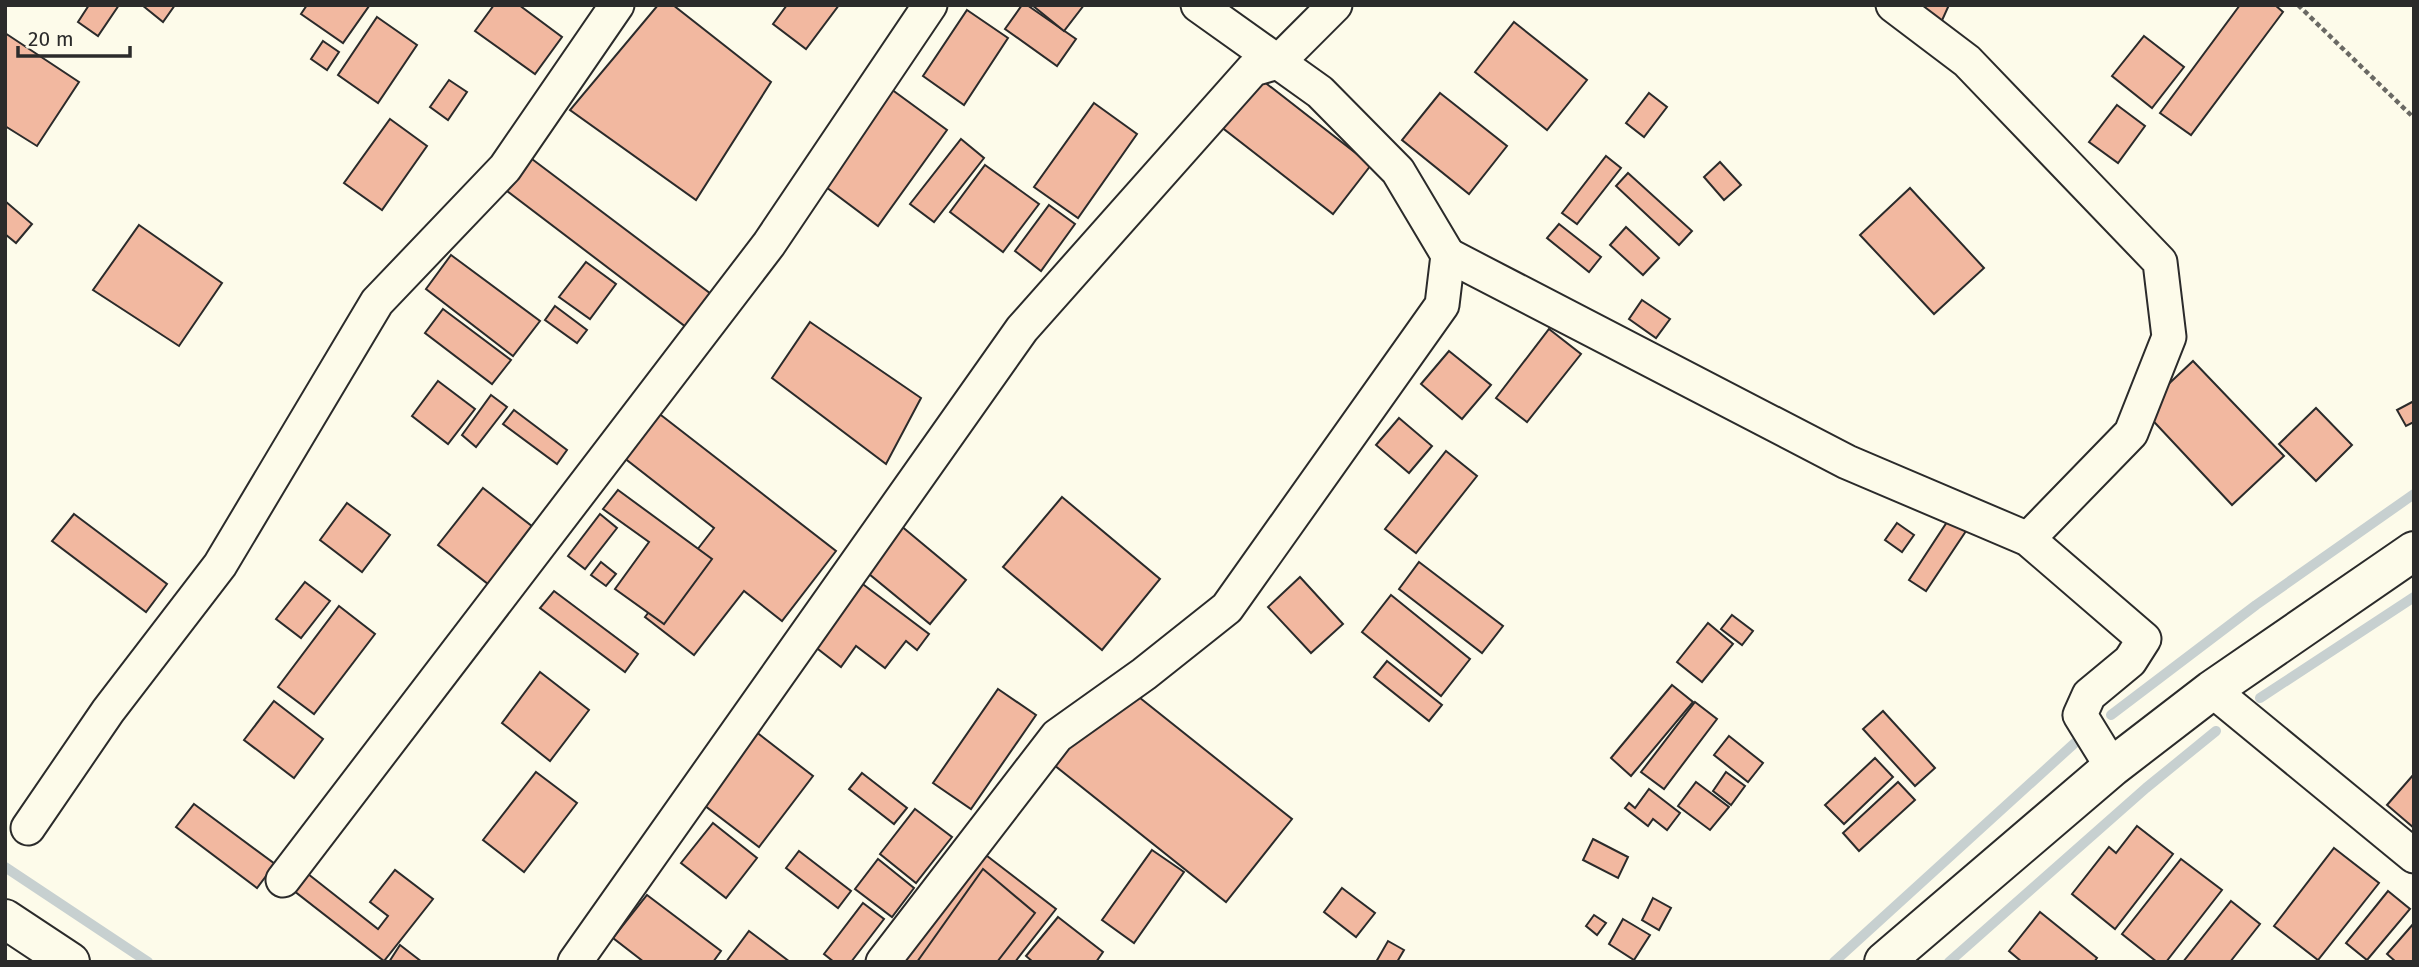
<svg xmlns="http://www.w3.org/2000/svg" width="2419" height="967" font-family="'Fira Sans',sans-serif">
<rect width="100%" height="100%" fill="#fdfbea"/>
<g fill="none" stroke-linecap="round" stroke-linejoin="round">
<!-- stream -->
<g stroke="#c7d0d0" stroke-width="10">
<polyline points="2260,698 2414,597"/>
<polyline points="2111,715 2256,605 2414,494"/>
<polyline points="5,867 148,962"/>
<polyline points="1834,962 2077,741"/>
<polyline points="1949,962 2146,788 2216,731"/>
</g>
</g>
<!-- building -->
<g fill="#f2b8a0" stroke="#2b2b2b" stroke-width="2">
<polygon points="89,5 119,5 98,36 78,22"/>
<polygon points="142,5 175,5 163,22"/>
<polygon points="307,5 368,5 369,6 343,43 301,14"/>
<polygon points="494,5 519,5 562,37 535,74 475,31"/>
<polygon points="658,5 673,5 771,82 696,200 570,110"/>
<polygon points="787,5 839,5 806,49 773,24"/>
<polygon points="1022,5 1027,5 1076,39 1057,66 1005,29"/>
<polygon points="1032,5 1084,5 1064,31"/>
<polygon points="1887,5 1949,5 1939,27"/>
<polygon points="2240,5 2275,5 2283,12 2191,135 2160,113"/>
<polygon points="967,10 1008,38 964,105 923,76"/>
<polygon points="377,17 417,45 378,103 338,75"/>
<polygon points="1514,22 1587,80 1547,130 1475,72"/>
<polygon points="5,33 79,82 37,146 5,126"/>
<polygon points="2144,36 2184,67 2152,108 2112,76"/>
<polygon points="323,41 339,52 327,70 311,59"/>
<polygon points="1258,77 1371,165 1333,214 1220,126"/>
<polygon points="449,80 467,92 448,120 430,107"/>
<polygon points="891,89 947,130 878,226 822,184"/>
<polygon points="1440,93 1507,146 1469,194 1402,140"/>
<polygon points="1649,93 1667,107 1644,137 1626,123"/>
<polygon points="1094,103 1137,134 1078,218 1034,187"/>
<polygon points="2117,105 2145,126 2118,163 2089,142"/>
<polygon points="390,119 427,146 382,210 344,183"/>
<polygon points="961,139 984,158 934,222 910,204"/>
<polygon points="528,156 711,294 686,327 503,188"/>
<polygon points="1606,156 1621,168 1577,224 1562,213"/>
<polygon points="1720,162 1741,185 1724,200 1704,177"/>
<polygon points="985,165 1039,204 1003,252 950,212"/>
<polygon points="1628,173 1692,231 1679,245 1616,186"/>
<polygon points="1910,188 1984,268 1934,314 1860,235"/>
<polygon points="5,201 32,224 16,243 5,234"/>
<polygon points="1049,205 1075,224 1041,271 1015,251"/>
<polygon points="1559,224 1601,257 1589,272 1547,238"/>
<polygon points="139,225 222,283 179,346 93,290"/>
<polygon points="1626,227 1659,258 1643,275 1610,245"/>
<polygon points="451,255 540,321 513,356 426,289"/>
<polygon points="586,262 616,284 590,319 559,297"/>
<polygon points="1642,300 1670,319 1656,338 1629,319"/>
<polygon points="555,306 587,330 577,343 545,320"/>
<polygon points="443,309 511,360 492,384 425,333"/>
<polygon points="810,322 921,398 886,464 772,378"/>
<polygon points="1549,329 1581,354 1527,422 1496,398"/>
<polygon points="1449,351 1491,385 1462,419 1421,384"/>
<polygon points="2193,361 2284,456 2232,505 2142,409"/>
<polygon points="438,381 475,409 448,444 412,416"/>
<polygon points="491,395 507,407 476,447 462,435"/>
<polygon points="2414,401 2414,422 2406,426 2397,410"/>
<polygon points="2316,408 2352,445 2316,481 2279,444"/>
<polygon points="514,410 567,450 557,464 503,424"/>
<polygon points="657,412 836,551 782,621 744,591 694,655 645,617 714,528 623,457"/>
<polygon points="1399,418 1432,446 1409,473 1376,445"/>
<polygon points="1446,451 1477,476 1416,553 1385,529"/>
<polygon points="483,488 533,527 488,584 438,545"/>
<polygon points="618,490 712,559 664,624 615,589 649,542 603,509"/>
<polygon points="1062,497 1160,579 1102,650 1003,567"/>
<polygon points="347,503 390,535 362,572 320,540"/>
<polygon points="74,514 167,584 146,612 52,541"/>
<polygon points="600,514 617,528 585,569 568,556"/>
<polygon points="1949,519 1966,531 1926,591 1909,580"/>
<polygon points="1897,523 1914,535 1902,552 1885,540"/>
<polygon points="900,525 966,580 930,624 863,569"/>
<polygon points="601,562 616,574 606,586 591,575"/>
<polygon points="1419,562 1503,626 1482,653 1399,589"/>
<polygon points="1300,577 1343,624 1311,653 1268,607"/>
<polygon points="856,579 929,634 917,650 906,641 885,668 856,646 841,667 809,642"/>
<polygon points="305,582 330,601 301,638 276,619"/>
<polygon points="554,591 638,654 625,672 540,608"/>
<polygon points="1391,595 1470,659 1441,696 1362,632"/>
<polygon points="339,606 375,634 314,714 278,687"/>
<polygon points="1732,615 1753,631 1742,645 1721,629"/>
<polygon points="1708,623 1733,644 1702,682 1677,662"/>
<polygon points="1387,661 1442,705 1429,721 1374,677"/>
<polygon points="540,672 589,710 550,761 502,723"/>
<polygon points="1115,678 1292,819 1226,902 1049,761"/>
<polygon points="1672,685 1693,702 1631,776 1611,758"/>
<polygon points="998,689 1036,715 971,809 933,783"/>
<polygon points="274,701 323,739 294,778 244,740"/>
<polygon points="1695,702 1717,719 1664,789 1641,772"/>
<polygon points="1883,711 1935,768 1915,786 1863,729"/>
<polygon points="755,731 813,776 759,847 700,802"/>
<polygon points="1729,736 1763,763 1748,782 1714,755"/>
<polygon points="1875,758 1893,777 1844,824 1825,805"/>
<polygon points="536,772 577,803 524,872 483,840"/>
<polygon points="1726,772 1745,786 1731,805 1713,791"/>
<polygon points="862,773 907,808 894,824 849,789"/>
<polygon points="2414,774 2414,828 2387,805"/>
<polygon points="1696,782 1729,807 1710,830 1678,806"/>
<polygon points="1898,782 1915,800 1859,851 1843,833"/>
<polygon points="1649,789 1680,813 1667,830 1653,819 1648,826 1625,808 1629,803 1635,808"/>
<polygon points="194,804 275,864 257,888 176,827"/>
<polygon points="915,809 952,837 916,883 880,854"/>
<polygon points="713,823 757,858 726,898 681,863"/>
<polygon points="2137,826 2173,854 2115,929 2072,894 2109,847 2116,853"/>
<polygon points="1593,839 1628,857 1618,878 1583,860"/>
<polygon points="2334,848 2379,883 2318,960 2274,926"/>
<polygon points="978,849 1056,909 1015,962 892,962"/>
<polygon points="1152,850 1184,872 1134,943 1102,920"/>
<polygon points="799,851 851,891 838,908 786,868"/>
<polygon points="878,859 914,888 892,917 855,889"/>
<polygon points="2181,859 2222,890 2166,962 2157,962 2122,934"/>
<polygon points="983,869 1035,913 997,962 917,962"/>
<polygon points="303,870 378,929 388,916 370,902 395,870 433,899 384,961 289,887"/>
<polygon points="1342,888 1375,913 1356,937 1324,912"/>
<polygon points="2388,891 2410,909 2367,960 2346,943"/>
<polygon points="647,895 721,951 713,962 644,962 613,938"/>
<polygon points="1653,898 1671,908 1659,930 1642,920"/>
<polygon points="2231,901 2260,924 2230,962 2183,962"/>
<polygon points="863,903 884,919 851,962 834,962 824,954"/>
<polygon points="2040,912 2097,958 2094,962 2022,962 2009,951"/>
<polygon points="1594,915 1606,923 1597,935 1586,926"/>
<polygon points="1058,917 1103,952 1096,962 1033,962 1026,956"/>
<polygon points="1623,919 1650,935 1634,960 1609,944"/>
<polygon points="2414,923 2414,962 2396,962 2387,954"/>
<polygon points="749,931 790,962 726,962"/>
<polygon points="1388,941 1404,950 1397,962 1376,962"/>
<polygon points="400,945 422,962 389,962"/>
</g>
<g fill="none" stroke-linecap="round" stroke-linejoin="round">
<defs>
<g id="minor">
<polyline points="1893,5 1967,61 2160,262 2169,337 2131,433 2028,539"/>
<polyline points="1448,255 1847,462 2028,539 2144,639 2130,661 2089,695 2080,715 2112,767"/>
<polyline points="2212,690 2414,856"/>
<polyline points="28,828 108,711 220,565 377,302 505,168 617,5"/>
<polyline points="283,880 769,244 930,5"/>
<polyline points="575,962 1022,329 1253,69 1278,62 1335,5"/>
<polyline points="883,962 1057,736 1144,674 1227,608 1442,305 1448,255 1398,171 1320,92 1198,5"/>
</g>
<g id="tertiary">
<polyline points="5,919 70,962"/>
<polyline points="1884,962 2112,767 2212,690 2414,551"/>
</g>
</defs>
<!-- minor casing -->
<use href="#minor" stroke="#2b2b2b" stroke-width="37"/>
<!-- tertiary casing -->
<use href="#tertiary" stroke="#2b2b2b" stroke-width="42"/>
<!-- path -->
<polyline stroke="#6a6964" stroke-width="4.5" stroke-dasharray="5 3.5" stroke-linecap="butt" points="2298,5 2414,118"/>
<!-- minor -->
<use href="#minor" stroke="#fdfbea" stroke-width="33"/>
<!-- tertiary -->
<use href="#tertiary" stroke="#fdfbea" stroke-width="38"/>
</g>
<!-- border -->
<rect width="2419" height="967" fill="none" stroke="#2b2b2b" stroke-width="14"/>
<!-- scale -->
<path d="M18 46v10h112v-10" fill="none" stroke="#2b2b2b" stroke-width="3.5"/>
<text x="28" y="46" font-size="21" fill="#2b2b2b" stroke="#fdfbea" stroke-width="5" paint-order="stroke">20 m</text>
</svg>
